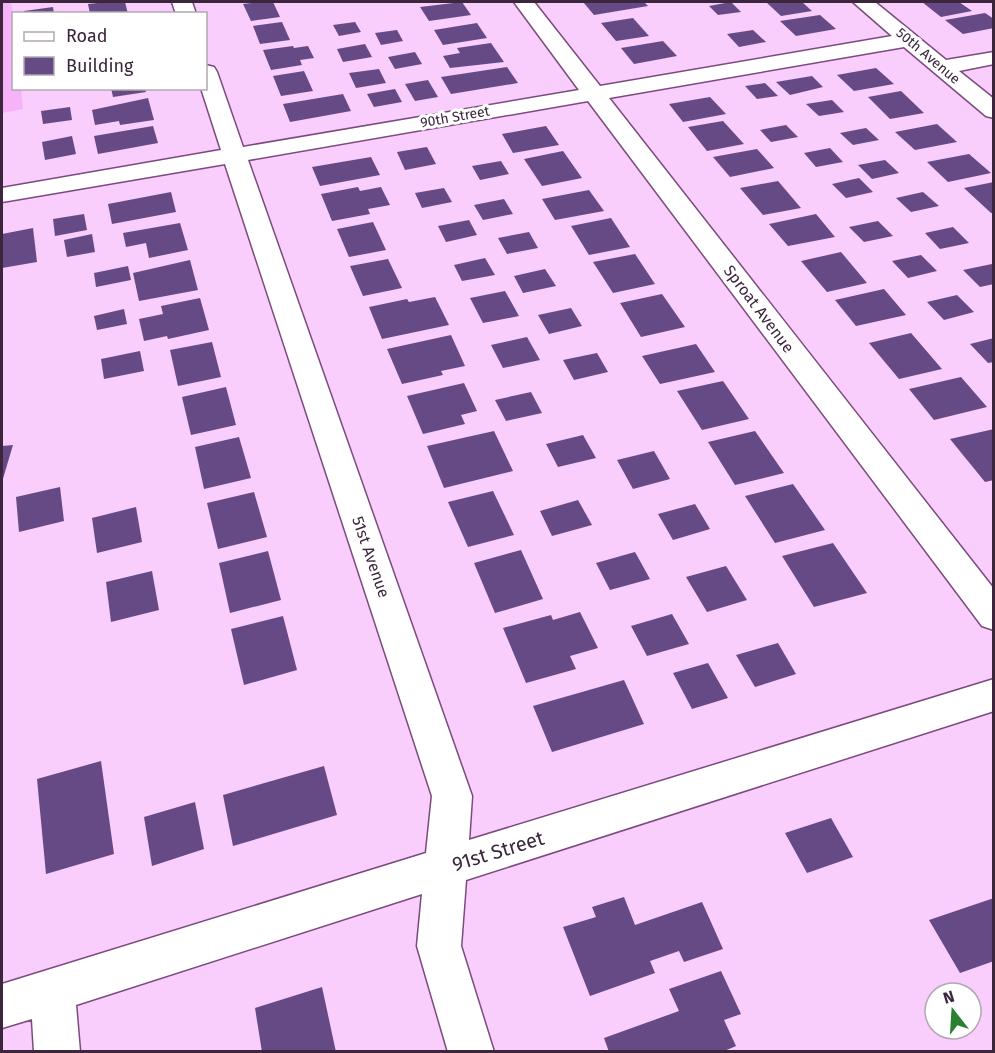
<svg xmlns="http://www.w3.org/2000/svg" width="995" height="1053" font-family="'Fira Sans',sans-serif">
<rect width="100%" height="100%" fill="#f9cdfc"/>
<!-- green -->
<polygon fill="#f6b3fa" points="2,2 11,2 14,24 14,88 21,89 23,109 2,113"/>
<!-- building -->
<g fill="#664a85">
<polygon points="107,2 125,2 128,14 90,14 88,4"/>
<polygon points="261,2 273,2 280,17 251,21 243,4"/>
<polygon points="462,2 471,15 429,21 420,7"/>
<polygon points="583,2 644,2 648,6 594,15"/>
<polygon points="731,2 741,12 718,15 709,6"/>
<polygon points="766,2 802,2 812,11 781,16"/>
<polygon points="922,2 959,2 972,11 941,17"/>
<polygon points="53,7 54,14 24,14 24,11"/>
<polygon points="985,13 994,19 994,28 963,34 945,20"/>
<polygon points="820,15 836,29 796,36 780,21"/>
<polygon points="633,18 649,36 616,41 601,23"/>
<polygon points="282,22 290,40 260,44 253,26"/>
<polygon points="355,22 361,32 339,36 333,25"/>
<polygon points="477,23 487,38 443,45 434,30"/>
<polygon points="397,30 403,41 381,45 375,33"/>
<polygon points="753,30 766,42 739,47 727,34"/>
<polygon points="663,41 677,56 634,64 621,48"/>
<polygon points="491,43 504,62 450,68 443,56 460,53 457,48"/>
<polygon points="365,44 372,57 343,62 337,49"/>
<polygon points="293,46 294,48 308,46 314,58 300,60 302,65 271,70 263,50"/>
<polygon points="415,52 422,64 395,69 388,57"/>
<polygon points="507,67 518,83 451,94 441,77"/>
<polygon points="876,68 894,84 854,91 837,75"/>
<polygon points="379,69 386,83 356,88 349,73"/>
<polygon points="304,71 313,91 281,96 273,76"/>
<polygon points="812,76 823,87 790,95 776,82"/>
<polygon points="428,80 438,97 415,101 405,84"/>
<polygon points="765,83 778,96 757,99 745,86"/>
<polygon points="111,88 145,88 146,92 113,97"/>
<polygon points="395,89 402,102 374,107 367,94"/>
<polygon points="901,91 924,113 890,119 868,97"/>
<polygon points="343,94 351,111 290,122 283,104"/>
<polygon points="710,97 726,114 683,122 669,104"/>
<polygon points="148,98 154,120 120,125 119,121 95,125 92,110"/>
<polygon points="832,100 844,112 819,116 806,104"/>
<polygon points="70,107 72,120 43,124 41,111"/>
<polygon points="723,121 744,144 707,151 688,127"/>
<polygon points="937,124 957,142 915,150 895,132"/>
<polygon points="786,125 798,137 771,142 760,130"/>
<polygon points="153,126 158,143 98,154 94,136"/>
<polygon points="546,126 559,145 513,153 502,134"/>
<polygon points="866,128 879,140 853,145 840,133"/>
<polygon points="72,136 76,154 45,160 42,142"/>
<polygon points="427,147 436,164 405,170 397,152"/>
<polygon points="830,148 843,162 816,167 804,153"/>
<polygon points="757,149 774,168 730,177 713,157"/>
<polygon points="563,151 582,178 542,186 524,159"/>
<polygon points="969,154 991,173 948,182 927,162"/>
<polygon points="371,157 380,175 320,186 312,167"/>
<polygon points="885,160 899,173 872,179 858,165"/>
<polygon points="501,161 509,174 480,180 472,166"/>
<polygon points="859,178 873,192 846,198 832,184"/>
<polygon points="778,181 801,208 763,215 740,188"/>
<polygon points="994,182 994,213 991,213 964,188"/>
<polygon points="358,187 360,191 381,187 390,205 368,209 370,214 332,221 321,194"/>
<polygon points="444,188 452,202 422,208 415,193"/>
<polygon points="589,190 604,211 555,220 542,199"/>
<polygon points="171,192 176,212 112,224 108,204"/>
<polygon points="923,192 939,206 911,212 896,198"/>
<polygon points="504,199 513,214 483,220 474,205"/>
<polygon points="84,214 87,230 55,236 53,219"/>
<polygon points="816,214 835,237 788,246 769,224"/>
<polygon points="611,218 630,247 589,255 571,226"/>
<polygon points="469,220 477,235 446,242 438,226"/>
<polygon points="878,221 893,236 864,242 849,227"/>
<polygon points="373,222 386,250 349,257 337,229"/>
<polygon points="180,223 188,250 149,258 146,243 126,247 123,233"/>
<polygon points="953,227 969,243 940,249 925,233"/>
<polygon points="33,228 37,262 2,268 2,234"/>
<polygon points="529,232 538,248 507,254 498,238"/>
<polygon points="92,234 95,252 67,257 64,240"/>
<polygon points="841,252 867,283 827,292 801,261"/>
<polygon points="635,254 655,284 613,293 593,262"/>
<polygon points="921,255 937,271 908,278 892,261"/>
<polygon points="485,258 495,275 462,281 454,265"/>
<polygon points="388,259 402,288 363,296 350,266"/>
<polygon points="190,260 198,290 139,301 133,273"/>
<polygon points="992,264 994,284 980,287 963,270"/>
<polygon points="128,266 131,280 96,287 94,273"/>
<polygon points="545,269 556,286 523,293 514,276"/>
<polygon points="884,289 906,315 856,326 835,300"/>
<polygon points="505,291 519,316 483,323 470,298"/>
<polygon points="662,294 685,327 641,337 620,303"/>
<polygon points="957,295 974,312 944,320 927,302"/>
<polygon points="435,297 449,325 382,339 369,307 407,299 409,302"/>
<polygon points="200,298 209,330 168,339 167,336 144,341 139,319 163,314 161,306"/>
<polygon points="571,308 582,326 549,334 538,315"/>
<polygon points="124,309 127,324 97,330 94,316"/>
<polygon points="911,333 942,369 899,379 869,343"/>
<polygon points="451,335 465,366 441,371 443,375 402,384 387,349"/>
<polygon points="527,337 540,360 503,368 491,345"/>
<polygon points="994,338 994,362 988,363 970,344"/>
<polygon points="212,342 221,377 178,386 170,350"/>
<polygon points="696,344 715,372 660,384 642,356"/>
<polygon points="140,351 144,371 104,379 101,359"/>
<polygon points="597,353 608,372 574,380 563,360"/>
<polygon points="961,377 987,407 934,420 909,389"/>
<polygon points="723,381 749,419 702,430 677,391"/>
<polygon points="464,383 477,411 461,415 465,424 423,434 407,396"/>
<polygon points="226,387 236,425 191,435 182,397"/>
<polygon points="531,392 542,413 506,421 495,400"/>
<polygon points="994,429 994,480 985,482 950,439"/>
<polygon points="494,431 513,471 444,488 427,446"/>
<polygon points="755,431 784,473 735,485 708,442"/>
<polygon points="583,435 596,458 558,467 546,444"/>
<polygon points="239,437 251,478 204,489 195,447"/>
<polygon points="13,445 2,482 2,446"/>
<polygon points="654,451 670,479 633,489 617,460"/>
<polygon points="793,484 825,530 775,543 745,496"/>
<polygon points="60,487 64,521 19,532 16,497"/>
<polygon points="493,491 514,535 468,547 448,502"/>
<polygon points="254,492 267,537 218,549 207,503"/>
<polygon points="578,500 592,525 552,536 540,511"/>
<polygon points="695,504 710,529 673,540 658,514"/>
<polygon points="136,507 142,542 97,553 92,518"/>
<polygon points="833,543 867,593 814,607 782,556"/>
<polygon points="521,550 543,599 495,613 474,563"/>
<polygon points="268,551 281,600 230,613 219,563"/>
<polygon points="635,552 650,579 610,590 596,563"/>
<polygon points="726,566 747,600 707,612 686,577"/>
<polygon points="152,571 159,610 111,622 106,582"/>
<polygon points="580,612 598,648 570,656 576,669 526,683 503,628 551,615 553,620"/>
<polygon points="672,614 689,644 647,656 631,626"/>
<polygon points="283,616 297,670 244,685 231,629"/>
<polygon points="778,643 796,674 755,687 736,655"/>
<polygon points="708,663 728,698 692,709 673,673"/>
<polygon points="624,680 644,724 552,752 533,706"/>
<polygon points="101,761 114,854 46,874 37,779"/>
<polygon points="324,766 337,815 233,846 223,795"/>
<polygon points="195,802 204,849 152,866 144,817"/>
<polygon points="831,818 853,857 807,873 785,833"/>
<polygon points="624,897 635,925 702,902 723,949 684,962 679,951 650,961 655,973 590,996 563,927 596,917 592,907"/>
<polygon points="994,898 994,961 960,973 929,920"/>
<polygon points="721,971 741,1014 724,1020 736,1046 722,1052 609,1052 604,1038 679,1011 669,989"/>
<polygon points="322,987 336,1052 262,1052 255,1008"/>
</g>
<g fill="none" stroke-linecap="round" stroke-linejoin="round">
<defs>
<g id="minor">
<polygon points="172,2 192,2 196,14 176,14"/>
<polygon points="514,2 534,2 600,86 892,36 853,2 875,2 946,60 994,52 994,64 959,71 994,99 994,118 986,116 904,47 609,98 994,589 994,630 982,626 588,101 248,160 472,796 469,840 994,679 994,711 466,880 461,946 494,1052 448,1052 417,946 422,894 76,1005 80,1052 34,1052 32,1019 2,1028 2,984 426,853 432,796 225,164 2,202 2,188 221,150 201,88 206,88 206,65 214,67 217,72 243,147 579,90"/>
</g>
</defs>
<!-- minor casing -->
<use href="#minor" stroke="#7b4b7e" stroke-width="3"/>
<!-- minor -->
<use href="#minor" fill="#fff" fill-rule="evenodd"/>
</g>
<g text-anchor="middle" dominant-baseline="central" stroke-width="6" stroke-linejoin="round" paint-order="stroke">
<!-- far-street labels -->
<g font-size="14" fill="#3b263c" stroke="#fff">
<text transform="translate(928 56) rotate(40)">50th Avenue</text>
<text transform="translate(455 117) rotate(-10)">90th Street</text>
</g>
<!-- street labels -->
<g font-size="16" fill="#3b263c" stroke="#fff">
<text transform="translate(759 309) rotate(53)">Sproat Avenue</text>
<text transform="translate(371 557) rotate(71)">51st Avenue</text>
</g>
<!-- near-street labels -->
<g font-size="20" fill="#3b263c" stroke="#fff">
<text transform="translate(498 851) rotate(-17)">91st Street</text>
</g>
</g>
<!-- border -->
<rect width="995" height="1053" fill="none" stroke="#3b263c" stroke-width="6"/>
<!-- legend -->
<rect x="12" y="12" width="195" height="78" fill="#ffffff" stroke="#b1a8b1" stroke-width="1.5"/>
<rect x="24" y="32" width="30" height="9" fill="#ffffff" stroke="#b1a8b1" stroke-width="1.5"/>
<text x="66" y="42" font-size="18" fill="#3b263c">Road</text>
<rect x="24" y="57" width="30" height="18" fill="#664a85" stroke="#b1a8b1" stroke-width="1.5"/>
<text x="66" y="72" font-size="18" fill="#3b263c">Building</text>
<!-- north arrow -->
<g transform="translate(953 1011) rotate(343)"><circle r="28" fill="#ffffff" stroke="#b1a8b1" stroke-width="1.5"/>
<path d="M0-4.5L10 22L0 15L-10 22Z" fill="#298231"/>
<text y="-9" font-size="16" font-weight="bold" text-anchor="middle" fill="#3b263c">N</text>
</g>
</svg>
